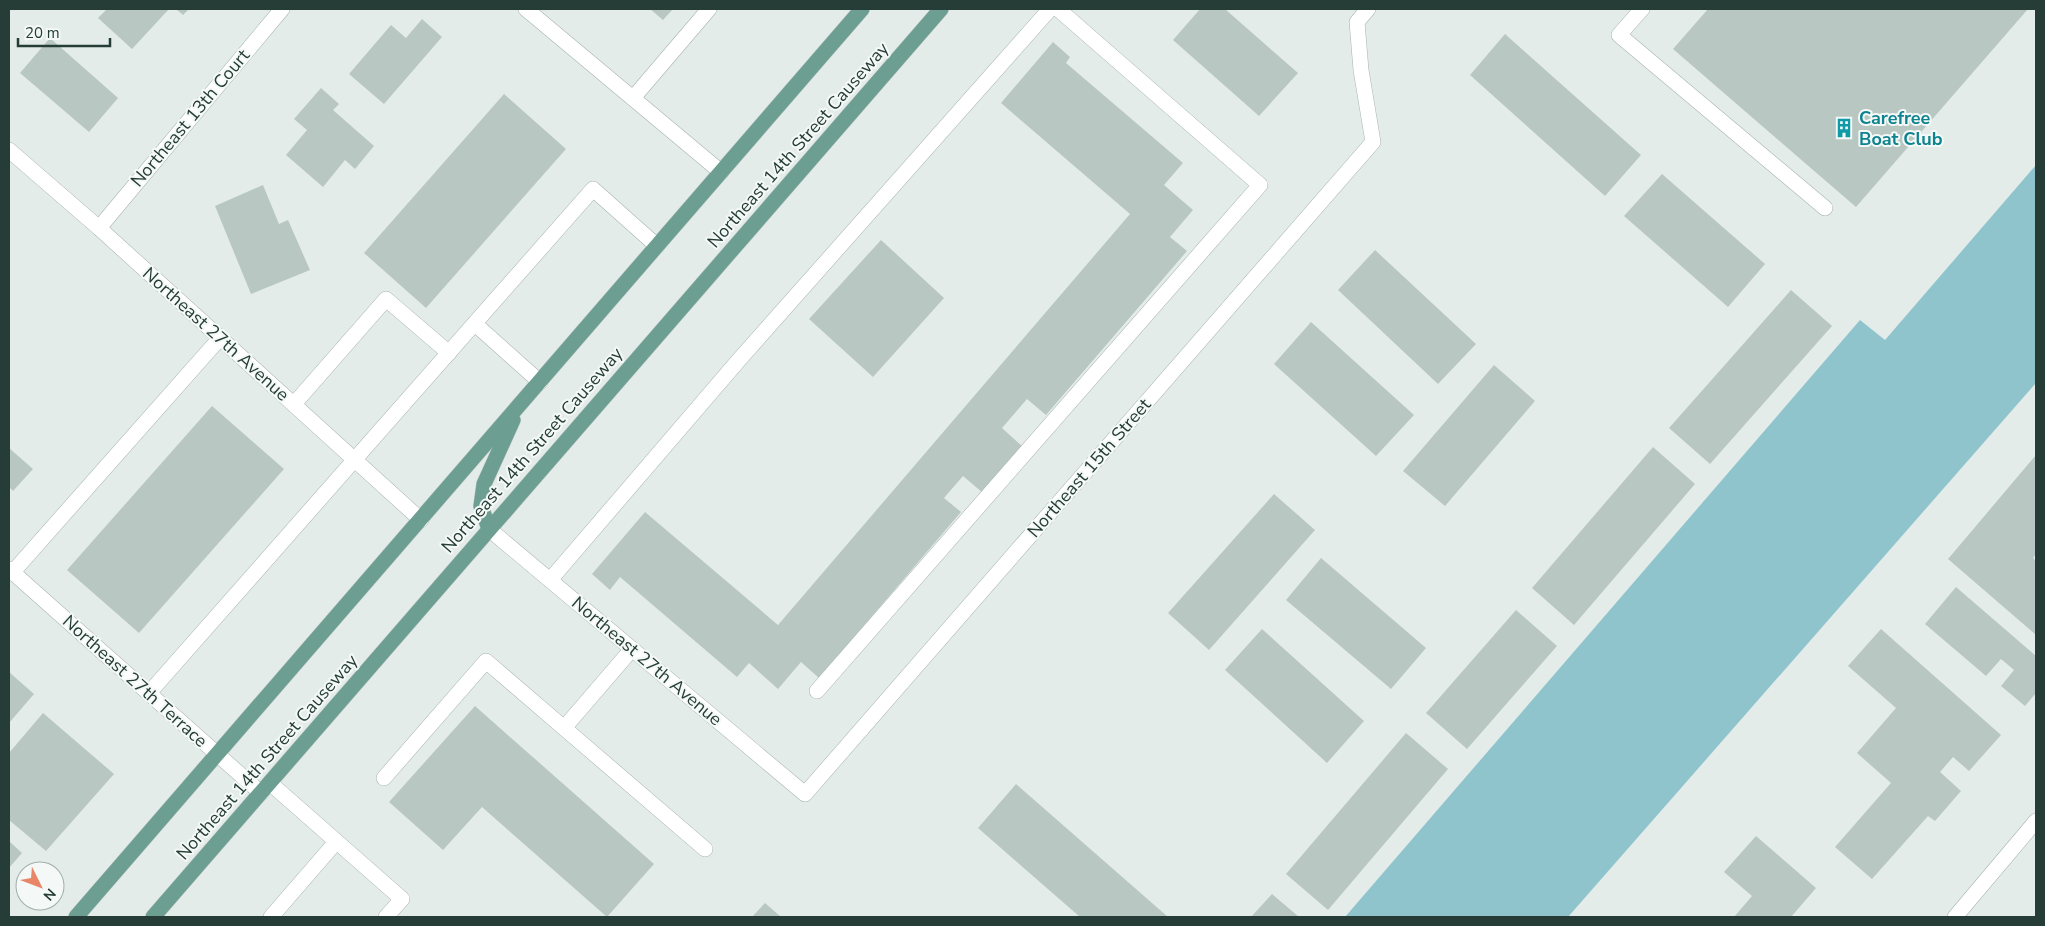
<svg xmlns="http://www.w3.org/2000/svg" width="2045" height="926" font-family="'Nunito Sans',sans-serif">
<rect width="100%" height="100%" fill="#e4ece9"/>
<!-- water -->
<polygon fill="#90c4cd" points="2036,165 2036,383 1568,917 1345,917 1860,320 1885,340"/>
<!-- building -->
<g fill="#b9c7c2">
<polygon points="107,9 169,9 132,49 98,18"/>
<polygon points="176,9 189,9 183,15"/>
<polygon points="650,9 673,9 663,20"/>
<polygon points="1200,9 1225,9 1298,73 1259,116 1173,40"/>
<polygon points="1708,9 2028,9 1856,207 1673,49"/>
<polygon points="422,19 442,37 384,104 349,74 391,25 406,38"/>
<polygon points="1505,34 1641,155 1605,196 1470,75"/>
<polygon points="50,38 118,98 89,132 20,73"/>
<polygon points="1053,42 1070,57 1066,63 1183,163 1164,185 1193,210 1170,237 1187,251 1046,415 1027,399 1002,428 1023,447 983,493 963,476 944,498 961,512 819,678 801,662 778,689 749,663 737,677 620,577 610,590 592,574 645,512 778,625 1130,214 1001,103"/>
<polygon points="321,88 339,104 333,110 374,146 355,169 345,160 323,187 286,155 307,130 294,119"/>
<polygon points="504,94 566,149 426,308 364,253"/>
<polygon points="1662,174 1765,264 1728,307 1624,216"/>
<polygon points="263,185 279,224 288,220 310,270 251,294 215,206"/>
<polygon points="881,240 944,298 873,377 809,319"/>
<polygon points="1375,250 1476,344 1438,384 1338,290"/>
<polygon points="1791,290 1832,326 1710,464 1669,428"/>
<polygon points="1311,322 1414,415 1376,456 1274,364"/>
<polygon points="1494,365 1535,401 1445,506 1403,471"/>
<polygon points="212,406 284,469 139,633 67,570"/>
<polygon points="1653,447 1695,484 1574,625 1532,588"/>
<polygon points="9,448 33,469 13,491 9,487"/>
<polygon points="2036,455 2036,554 2033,558 2036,561 2036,635 1948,559"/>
<polygon points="1274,494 1315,530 1209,650 1168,613"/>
<polygon points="1321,558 1426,648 1391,689 1286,600"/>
<polygon points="1956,587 2036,656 2036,693 2025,706 2001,686 2014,670 2001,659 1986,676 1925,624"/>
<polygon points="1516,610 1557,646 1467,749 1426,713"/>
<polygon points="1262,629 1364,721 1327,763 1225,670"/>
<polygon points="1881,629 2001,735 1969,771 1953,757 1940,772 1961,791 1935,821 1928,816 1872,879 1835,847 1891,783 1857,753 1896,708 1848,666"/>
<polygon points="9,672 34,694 9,723"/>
<polygon points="475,706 654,864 607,917 482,807 443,850 389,802"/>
<polygon points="43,713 114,774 46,851 9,820 9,753"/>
<polygon points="1406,733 1448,769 1328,910 1286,874"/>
<polygon points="1016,784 1168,917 1080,917 978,828"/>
<polygon points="1756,836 1816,888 1791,917 1734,917 1752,896 1724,872"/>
<polygon points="9,841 22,853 9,868"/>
<polygon points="1272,894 1299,917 1251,917"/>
<polygon points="765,903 781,917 752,917"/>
</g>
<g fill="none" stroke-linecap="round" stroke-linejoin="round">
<defs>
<g id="minor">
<polyline points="526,9 721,172"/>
<polyline points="1642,9 1619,35 1825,208"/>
<polyline points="633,98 709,9"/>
<polyline points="9,150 99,228 421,520"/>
<polyline points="99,228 282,9"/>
<polyline points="475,324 540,382"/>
<polyline points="294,404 386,299 449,353"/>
<polyline points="489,529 805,794 1373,142 1361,70 1357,22 1368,9"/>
<polyline points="9,569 261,793"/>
<polyline points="12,573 220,338"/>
<polyline points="550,580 738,361 1050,9"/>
<polyline points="632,649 564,728 705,849"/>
<polyline points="817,691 1260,185 1058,9"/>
<polyline points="149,693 593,189 657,246"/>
<polyline points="384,778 486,661 564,728"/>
<polyline points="270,783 402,899 386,917"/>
<polyline points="271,917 336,842"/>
<polyline points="1955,917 2036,821"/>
</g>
<g id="major">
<polyline points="489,529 481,506 484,484 513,420"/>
<polyline points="76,917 862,9"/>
<polyline points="153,917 941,9"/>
</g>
</defs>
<!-- minor casing -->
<use href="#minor" stroke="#a7b4b0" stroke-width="16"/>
<!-- major casing -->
<use href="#major" stroke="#c2c9c7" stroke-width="16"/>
<!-- minor -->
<use href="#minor" stroke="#fff" stroke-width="15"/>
<!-- major -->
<use href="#major" stroke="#6c9f92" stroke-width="15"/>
</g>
<!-- icons -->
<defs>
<symbol id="building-bare" viewBox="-9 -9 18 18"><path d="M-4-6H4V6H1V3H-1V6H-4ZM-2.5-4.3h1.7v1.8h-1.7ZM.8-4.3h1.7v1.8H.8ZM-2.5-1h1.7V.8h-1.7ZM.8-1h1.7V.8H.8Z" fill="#0f9aa8" stroke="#f4f9f7" stroke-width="2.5" paint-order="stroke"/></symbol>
</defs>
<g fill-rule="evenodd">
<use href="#building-bare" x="1830" y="114" width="28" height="28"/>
</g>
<g text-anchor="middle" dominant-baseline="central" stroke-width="4" stroke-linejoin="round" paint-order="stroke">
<!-- street labels -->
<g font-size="18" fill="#253d36" stroke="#f4f9f7">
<text transform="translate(190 118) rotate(-50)">Northeast 13th Court</text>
<text transform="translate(798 145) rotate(-49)">Northeast 14th Street Causeway</text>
<text transform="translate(216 334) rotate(42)">Northeast 27th Avenue</text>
<text transform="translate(532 450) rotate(-49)">Northeast 14th Street Causeway</text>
<text transform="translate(1089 468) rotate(-49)">Northeast 15th Street</text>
<text transform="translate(647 661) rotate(40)">Northeast 27th Avenue</text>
<text transform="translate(135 681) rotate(42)">Northeast 27th Terrace</text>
<text transform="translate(267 757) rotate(-49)">Northeast 14th Street Causeway</text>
</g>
<!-- culture labels -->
<g font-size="18" font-weight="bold" fill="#0d838f" stroke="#f4f9f7" text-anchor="start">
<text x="1859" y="118">Carefree<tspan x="1859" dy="21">Boat Club</tspan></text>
</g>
</g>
<!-- border -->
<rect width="2045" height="926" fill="none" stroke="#253d36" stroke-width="20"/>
<!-- north arrow -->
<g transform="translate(40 886) rotate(132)"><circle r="24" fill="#f4f9f7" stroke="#a1aeaa"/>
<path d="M0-4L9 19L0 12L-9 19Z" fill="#e88767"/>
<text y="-8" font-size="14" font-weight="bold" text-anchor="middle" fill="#253d36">N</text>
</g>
<!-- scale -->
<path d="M18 38v8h92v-8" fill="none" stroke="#253d36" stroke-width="2.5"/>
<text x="25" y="38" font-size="15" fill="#253d36" stroke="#f4f9f7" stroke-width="4" paint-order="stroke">20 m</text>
</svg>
